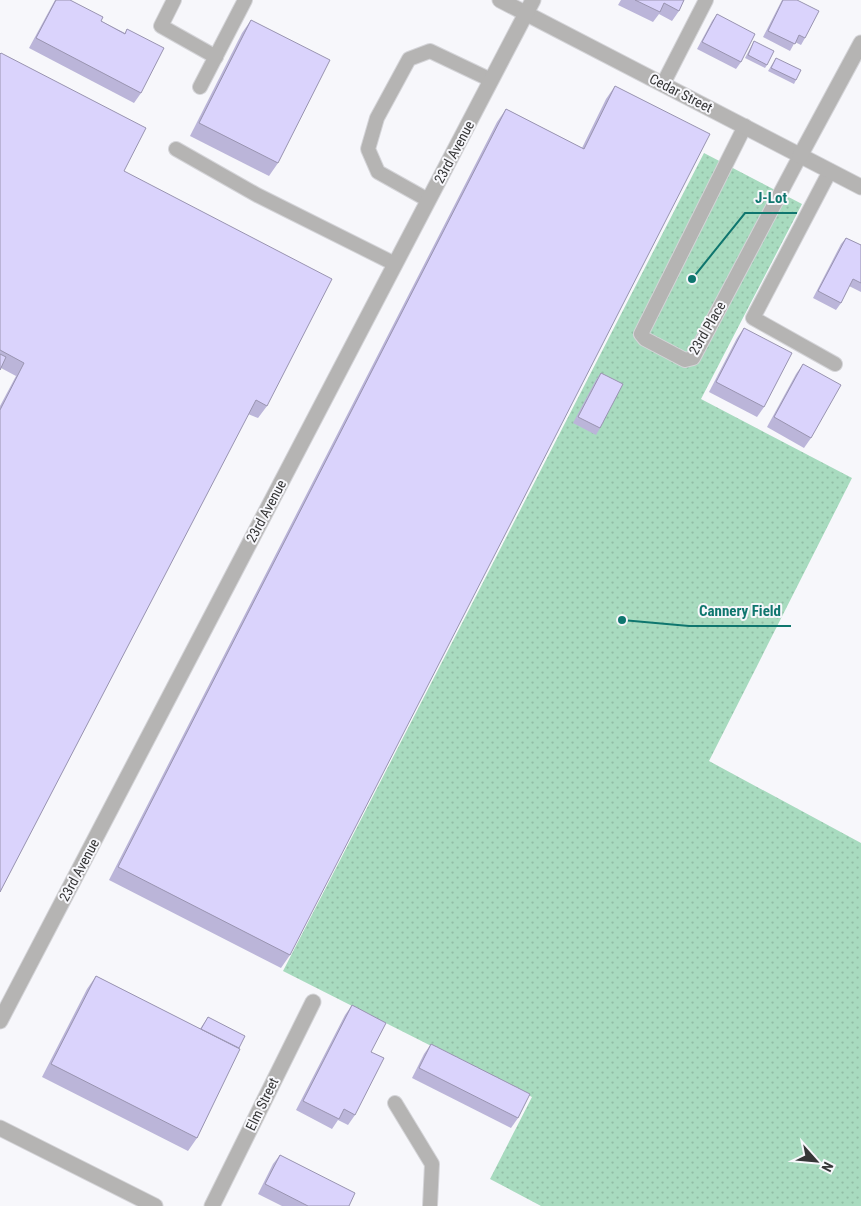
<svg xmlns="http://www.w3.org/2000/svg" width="861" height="1206" font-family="'Roboto Condensed',sans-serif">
<defs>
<pattern id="grass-dots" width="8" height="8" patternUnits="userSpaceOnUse" patternTransform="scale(1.25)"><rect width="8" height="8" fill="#a8dbbf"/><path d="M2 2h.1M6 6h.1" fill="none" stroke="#91bda5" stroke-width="1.8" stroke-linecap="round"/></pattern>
</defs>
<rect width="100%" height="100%" fill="#f7f7fb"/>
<!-- grass -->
<polygon fill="url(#grass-dots)" points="704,153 802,204 701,399 852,478 709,761 861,843 861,1206 541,1206 490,1179 532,1097 283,971"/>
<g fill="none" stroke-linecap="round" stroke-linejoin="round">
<defs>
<g id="lane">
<polyline points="174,0 161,26 216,57"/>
<polyline points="663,84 706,0"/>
<polyline points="200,87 245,0"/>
<polyline points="745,126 641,334 645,339 685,360 693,358 800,156"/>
<polyline points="176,149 257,195 395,264"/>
<polyline points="830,171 753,318 835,364"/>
<polyline points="428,200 378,172 368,149 377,118 409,59 430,51 491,80"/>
<polyline points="395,1103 432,1164 430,1206"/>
</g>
<g id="street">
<polyline points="500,0 861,187"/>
<polyline points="800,156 861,43"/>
<polyline points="0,1021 533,0"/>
<polyline points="0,1128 155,1206"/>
<polyline points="212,1206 313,1002"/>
</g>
</defs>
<!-- lane casing -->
<use href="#lane" stroke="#d4d4d8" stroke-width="16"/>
<!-- street casing -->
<use href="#street" stroke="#d4d4d8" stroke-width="17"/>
<!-- lane -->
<use href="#lane" stroke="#b5b4b3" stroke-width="14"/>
<!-- street -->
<use href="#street" stroke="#b5b4b3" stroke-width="15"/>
</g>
<!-- wall -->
<g fill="#bbb5d9">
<polygon points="55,0 70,0 101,21 125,33 127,29 141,93 134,103 29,48"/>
<polygon points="621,0 684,0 679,11 672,21 659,14 653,22 618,5"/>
<polygon points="782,0 797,0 805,38 801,45 795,42 790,51 763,37"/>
<polygon points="717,14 741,62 736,69 697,49 712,21"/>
<polygon points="251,20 278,163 269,176 190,136 242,33"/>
<polygon points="754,41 767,65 765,68 745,58"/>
<polygon points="0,54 124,171 267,406 258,418 248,414 0,892 0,406 16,376 1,368 0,370"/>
<polygon points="776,58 796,80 794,84 768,71"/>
<polygon points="615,86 290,955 281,968 109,880 497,122 506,109 582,148 606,99"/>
<polygon points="846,238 861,245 861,292 849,286 841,303 836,310 813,298 841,244"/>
<polygon points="744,328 764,407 757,417 709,392 737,338"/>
<polygon points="803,364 811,438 804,448 767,427 796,374"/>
<polygon points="601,373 600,428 596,435 573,423 596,380"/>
<polygon points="96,976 200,1029 208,1017 239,1048 197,1138 188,1151 42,1077 87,989"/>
<polygon points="352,1005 371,1052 355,1115 348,1125 338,1120 332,1129 296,1110 345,1015"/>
<polygon points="431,1044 518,1118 511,1128 412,1078 424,1054"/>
<polygon points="280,1155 349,1206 282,1206 258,1194 273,1164"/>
</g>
<!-- building -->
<g fill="#dad3fc" stroke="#9994b0">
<polygon points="56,0 70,0 103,17 101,21 125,34 127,29 164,48 141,93 36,38"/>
<polygon points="635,0 684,0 679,11 664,3 660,12"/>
<polygon points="783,0 797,0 819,11 805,38 799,35 795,44 768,31"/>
<polygon points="717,14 755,34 741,62 702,42"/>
<polygon points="251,20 330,60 278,163 199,123"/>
<polygon points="754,41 774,51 767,65 748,55"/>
<polygon points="1,53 146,128 124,171 332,279 267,406 256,400 0,892 0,410 24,363 0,350 0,54"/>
<polygon points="776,58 801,70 796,80 771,68"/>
<polygon points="615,86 710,134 290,955 118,867 506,109 584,149"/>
<polygon points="846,238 861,245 861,283 853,279 841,303 818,291"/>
<polygon points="744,328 792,353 764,407 716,382"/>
<polygon points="0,354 6,357 0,370"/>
<polygon points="803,364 841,385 811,438 774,417"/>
<polygon points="601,373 623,384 600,428 578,417"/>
<polygon points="96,976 240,1049 197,1138 51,1064"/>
<polygon points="352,1005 386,1023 371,1052 384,1058 355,1115 344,1109 339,1119 303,1101"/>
<polygon points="208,1017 245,1036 239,1048 201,1029"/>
<polygon points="431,1044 530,1094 518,1118 419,1068"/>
<polygon points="280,1155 355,1193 349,1206 308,1206 265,1184"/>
</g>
<g text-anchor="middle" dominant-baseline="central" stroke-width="4" stroke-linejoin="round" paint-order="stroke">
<!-- street labels -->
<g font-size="14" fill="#363637" stroke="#f7f7fb">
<text transform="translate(681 93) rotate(27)">Cedar Street</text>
<text transform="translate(454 152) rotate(-62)">23rd Avenue</text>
<text transform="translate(707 328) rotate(-60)">23rd Place</text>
<text transform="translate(266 511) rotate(-62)">23rd Avenue</text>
<text transform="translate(79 870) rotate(-62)">23rd Avenue</text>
<text transform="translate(262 1104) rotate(-64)">Elm Street</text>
</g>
</g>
<!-- callouts -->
<path fill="none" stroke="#0f766e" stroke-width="2" d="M692 279L745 213H797M622 620L689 626H791"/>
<g fill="#0f766e" stroke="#f7f7fb" stroke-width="2">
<circle cx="692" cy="279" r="5"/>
<circle cx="622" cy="620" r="5"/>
</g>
<g font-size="15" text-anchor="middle" font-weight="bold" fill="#0f766e" stroke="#f7f7fb" stroke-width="4" stroke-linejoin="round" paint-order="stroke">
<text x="771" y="203">J-Lot</text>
<text x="740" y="616">Cannery Field</text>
</g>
<!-- north arrow -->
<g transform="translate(816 1161) rotate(117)" stroke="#f7f7fb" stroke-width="4" paint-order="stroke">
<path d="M0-4L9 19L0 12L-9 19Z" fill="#363637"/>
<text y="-8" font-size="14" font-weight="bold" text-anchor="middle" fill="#363637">N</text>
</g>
</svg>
